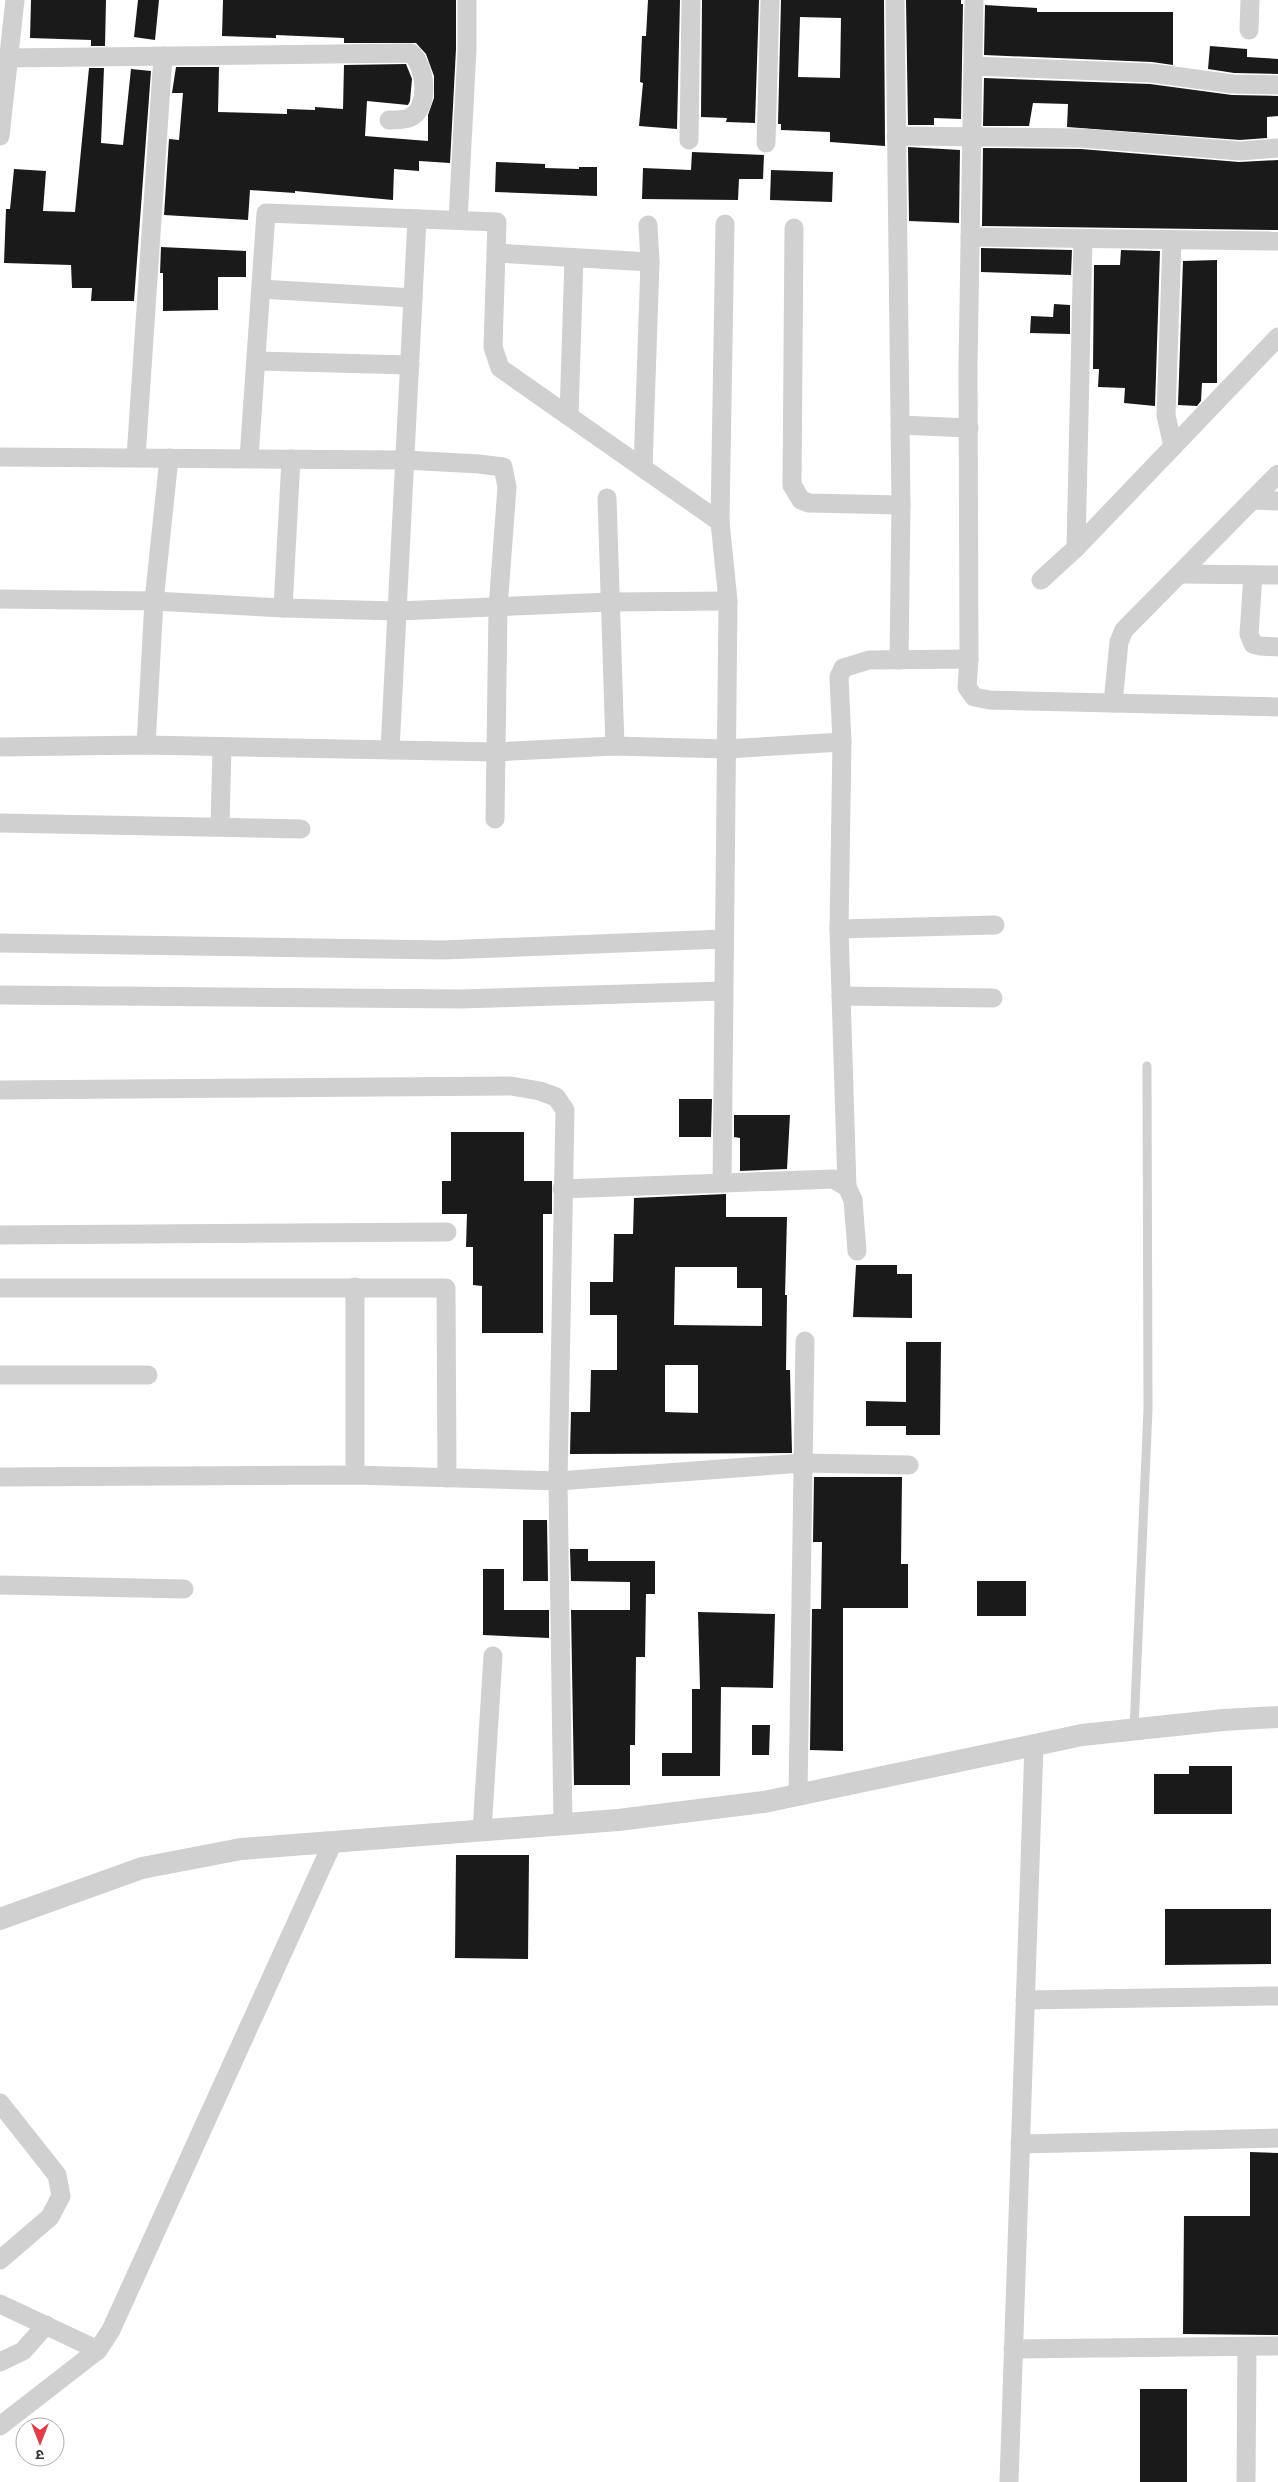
<svg xmlns="http://www.w3.org/2000/svg" width="1278" height="2482" font-family="Arial,'Noto Sans Devanagari',sans-serif">
<rect width="100%" height="100%" fill="#fff"/>
<!-- building -->
<g fill="#1a1a1a" fill-rule="evenodd">
<polygon points="31,0 106,0 105,46 91,46 91,40 30,38"/>
<polygon points="138,0 159,0 155,40 134,37"/>
<polygon points="223,0 456,0 456,49 450,163 419,161 419,171 394,169 393,200 295,191 295,193 250,190 248,220 164,215 169,139 179,140 183,93 172,93 176,67 219,67 218,112 287,114 287,109 315,110 315,107 343,109 344,65 406,64 412,79 410,101 408,105 367,101 365,136 428,141 428,115 434,98 434,76 426,54 416,43 344,43 344,38 276,35 276,38 222,36"/>
<polygon points="648,0 680,0 677,129 639,126 643,83 640,82 642,36 646,36"/>
<polygon points="702,0 759,0 755,123 726,122 727,118 701,117"/>
<path d="M781,0H884L885,146L830,142V132L781,130V124H778ZM800,17L841,18L840,78L798,77Z"/>
<polygon points="906,0 961,0 961,4 963,4 961,119 934,118 934,125 908,125"/>
<polygon points="985,5 1037,8 1037,12 1173,12 1173,65 1152,62 984,55"/>
<polygon points="1210,46 1247,49 1247,57 1278,59 1278,74 1234,73 1208,69"/>
<polygon points="89,68 104,68 101,143 123,145 131,69 151,71 134,301 91,301 92,288 72,288 71,265 4,263 6,209 10,209 14,169 46,171 43,211 75,212"/>
<polygon points="984,78 1150,84 1232,95 1278,96 1278,116 1267,117 1267,138 1240,140 1067,127 1068,104 1033,103 1029,126 983,126"/>
<polygon points="908,147 960,150 959,223 909,221"/>
<polygon points="983,148 1081,149 1239,162 1278,160 1278,230 982,226"/>
<polygon points="692,152 764,155 763,179 739,179 738,200 642,199 643,168 691,170"/>
<polygon points="496,162 545,164 545,168 579,169 579,167 597,167 597,196 495,192"/>
<polygon points="771,170 833,172 832,202 770,200"/>
<polygon points="161,247 246,251 246,277 218,277 218,310 163,311 163,273 160,273"/>
<polygon points="981,248 1072,250 1071,275 981,272"/>
<polygon points="1121,250 1160,251 1155,406 1124,403 1125,388 1098,387 1099,369 1093,369 1094,265 1120,265"/>
<polygon points="1217,260 1217,383 1202,383 1201,401 1197,406 1178,405 1183,261"/>
<polygon points="1054,304 1070,305 1070,334 1030,333 1031,316 1053,317"/>
<polygon points="679,1099 712,1099 711,1137 679,1137"/>
<polygon points="734,1115 790,1115 787,1169 740,1171 740,1138 734,1137"/>
<polygon points="451,1132 524,1132 524,1181 552,1181 552,1214 543,1214 543,1333 482,1333 482,1286 473,1285 473,1247 466,1247 467,1214 442,1214 442,1181 451,1181"/>
<path d="M726,1194V1217H787L785,1295H787L786,1370H790L792,1453L570,1454L571,1412H590L591,1370H617V1315H590V1282H613L614,1234H633L634,1198ZM675,1267H737V1288H762V1326L674,1325ZM665,1365H698V1413L665,1412Z"/>
<polygon points="856,1265 897,1265 897,1274 912,1274 912,1318 853,1317"/>
<polygon points="906,1342 941,1342 940,1435 906,1435 906,1426 866,1426 866,1401 906,1402"/>
<polygon points="814,1477 902,1477 901,1564 908,1564 908,1608 843,1608 843,1751 810,1750 812,1609 821,1609 822,1542 813,1542"/>
<polygon points="523,1520 547,1520 548,1581 523,1581"/>
<polygon points="570,1549 588,1549 588,1561 655,1561 655,1594 646,1594 645,1657 636,1657 635,1745 630,1745 630,1785 574,1785 571,1610 630,1610 630,1582 571,1581"/>
<polygon points="483,1569 504,1569 504,1610 549,1610 549,1638 483,1635"/>
<rect x="977" y="1581" width="49" height="35"/>
<polygon points="698,1612 775,1614 773,1688 721,1687 720,1776 662,1776 662,1753 692,1753 692,1689 700,1689"/>
<polygon points="752,1725 770,1725 769,1755 752,1755"/>
<polygon points="1189,1766 1232,1766 1232,1814 1154,1814 1154,1774 1189,1774"/>
<polygon points="456,1855 529,1855 528,1959 455,1958"/>
<polygon points="1165,1909 1271,1909 1271,1964 1165,1965"/>
<polygon points="1250,2152 1278,2153 1278,2335 1183,2334 1184,2216 1250,2216"/>
<rect x="1140" y="2389" width="47" height="93"/>
</g>
<g fill="none" stroke-linecap="round" stroke-linejoin="round">
<!-- service -->
<polyline stroke="#d0d0d0" stroke-width="9" points="1134,1729 1148,1410 1147,1066"/>
<!-- minor -->
<g stroke="#d0d0d0" stroke-width="19">
<polyline points="895,0 901,505 899,660"/>
<polyline points="974,0 968,367 969,659 967,687 974,697 990,700 1278,707"/>
<polyline points="1249,30 1250,0"/>
<path d="M9,58L411,53C426,66 431,109 409,118C403,120 395,120 389,120"/>
<polyline points="973,66 1151,73 1233,84 1278,85"/>
<polyline points="0,136 15,0"/>
<polyline points="896,136 1082,138 1240,151 1278,148"/>
<polyline points="689,140 691,0"/>
<polyline points="766,143 770,0"/>
<polyline points="458,220 467,49 467,0"/>
<polyline points="794,228 792,485 801,500 809,503 901,505"/>
<polyline points="970,237 1278,241"/>
<polyline points="1172,240 1166,415 1173,447"/>
<polyline points="496,253 650,262"/>
<polyline points="261,289 413,298"/>
<polyline points="257,361 410,365"/>
<polyline points="569,415 574,258"/>
<polyline points="900,425 969,428"/>
<polyline points="0,457 405,460 479,464 503,467 507,487 498,608 495,819"/>
<polyline points="136,457 163,56"/>
<polyline points="249,458 266,213 497,222 493,347 500,368 720,522"/>
<polyline points="643,468 650,262 648,225"/>
<polyline points="607,498 615,746"/>
<polyline points="1252,500 1278,501"/>
<polyline points="1076,548 1083,239"/>
<polyline points="1181,574 1278,575"/>
<polyline points="1253,575 1249,634 1253,644 1260,646 1278,647"/>
<polyline points="1041,580 1076,548 1278,337"/>
<polyline points="0,599 154,601 283,608 397,611 611,602 728,601"/>
<polyline points="283,608 291,459"/>
<polyline points="1113,703 1119,642 1124,630 1278,474"/>
<polyline points="146,745 154,601 169,458"/>
<polyline points="0,747 146,745 495,752 615,746 726,749 842,742"/>
<polyline points="390,750 417,219"/>
<polyline points="0,823 301,829"/>
<polyline points="220,826 222,748"/>
<polyline points="839,929 995,925"/>
<polyline points="0,943 443,950 723,939"/>
<polyline points="0,995 460,999 723,991"/>
<polyline points="841,996 993,998"/>
<polyline points="0,1090 511,1086 540,1091 556,1097 565,1110 558,1481 563,1825"/>
<polyline points="722,1183 728,601 720,522 725,224"/>
<polyline points="847,1187 839,929 842,742 839,677 843,668 869,660 969,659"/>
<polyline points="562,1189 833,1179 847,1187 853,1200 857,1251"/>
<polyline points="0,1235 447,1232"/>
<polyline points="355,1287 355,1475"/>
<polyline points="0,1288 446,1288 447,1478"/>
<polyline points="0,1375 148,1375"/>
<polyline points="0,1477 355,1475 558,1481 803,1463 909,1465"/>
<polyline points="0,1585 184,1589"/>
<polyline points="798,1795 805,1341"/>
<polyline points="482,1831 493,1656"/>
<polyline points="1025,2000 1278,1996"/>
<polyline points="0,2103 57,2175 61,2196 50,2217 0,2260"/>
<polyline points="1020,2144 1278,2138"/>
<polyline points="0,2304 98,2350"/>
<polyline points="1013,2349 1278,2346"/>
<polyline points="0,2362 23,2351 46,2325"/>
<polyline points="0,2426 98,2350 111,2330 333,1842"/>
<polyline points="1009,2482 1034,1745"/>
<polyline points="1246,2482 1247,2347"/>
</g>
<!-- tertiary -->
<polyline stroke="#d0d0d0" stroke-width="22" points="0,1919 142,1868 241,1849 618,1820 764,1802 1082,1735 1223,1720 1278,1717"/>
</g>
<!-- north arrow -->
<g transform="translate(40 2442) rotate(180)"><circle r="24" fill="#ffffff" stroke="#adadad"/>
<path d="M0-4L9 19L0 12L-9 19Z" fill="#e63946"/>
<text y="-8" font-size="14" font-weight="bold" text-anchor="middle" fill="#333333">उ</text>
</g>
</svg>
